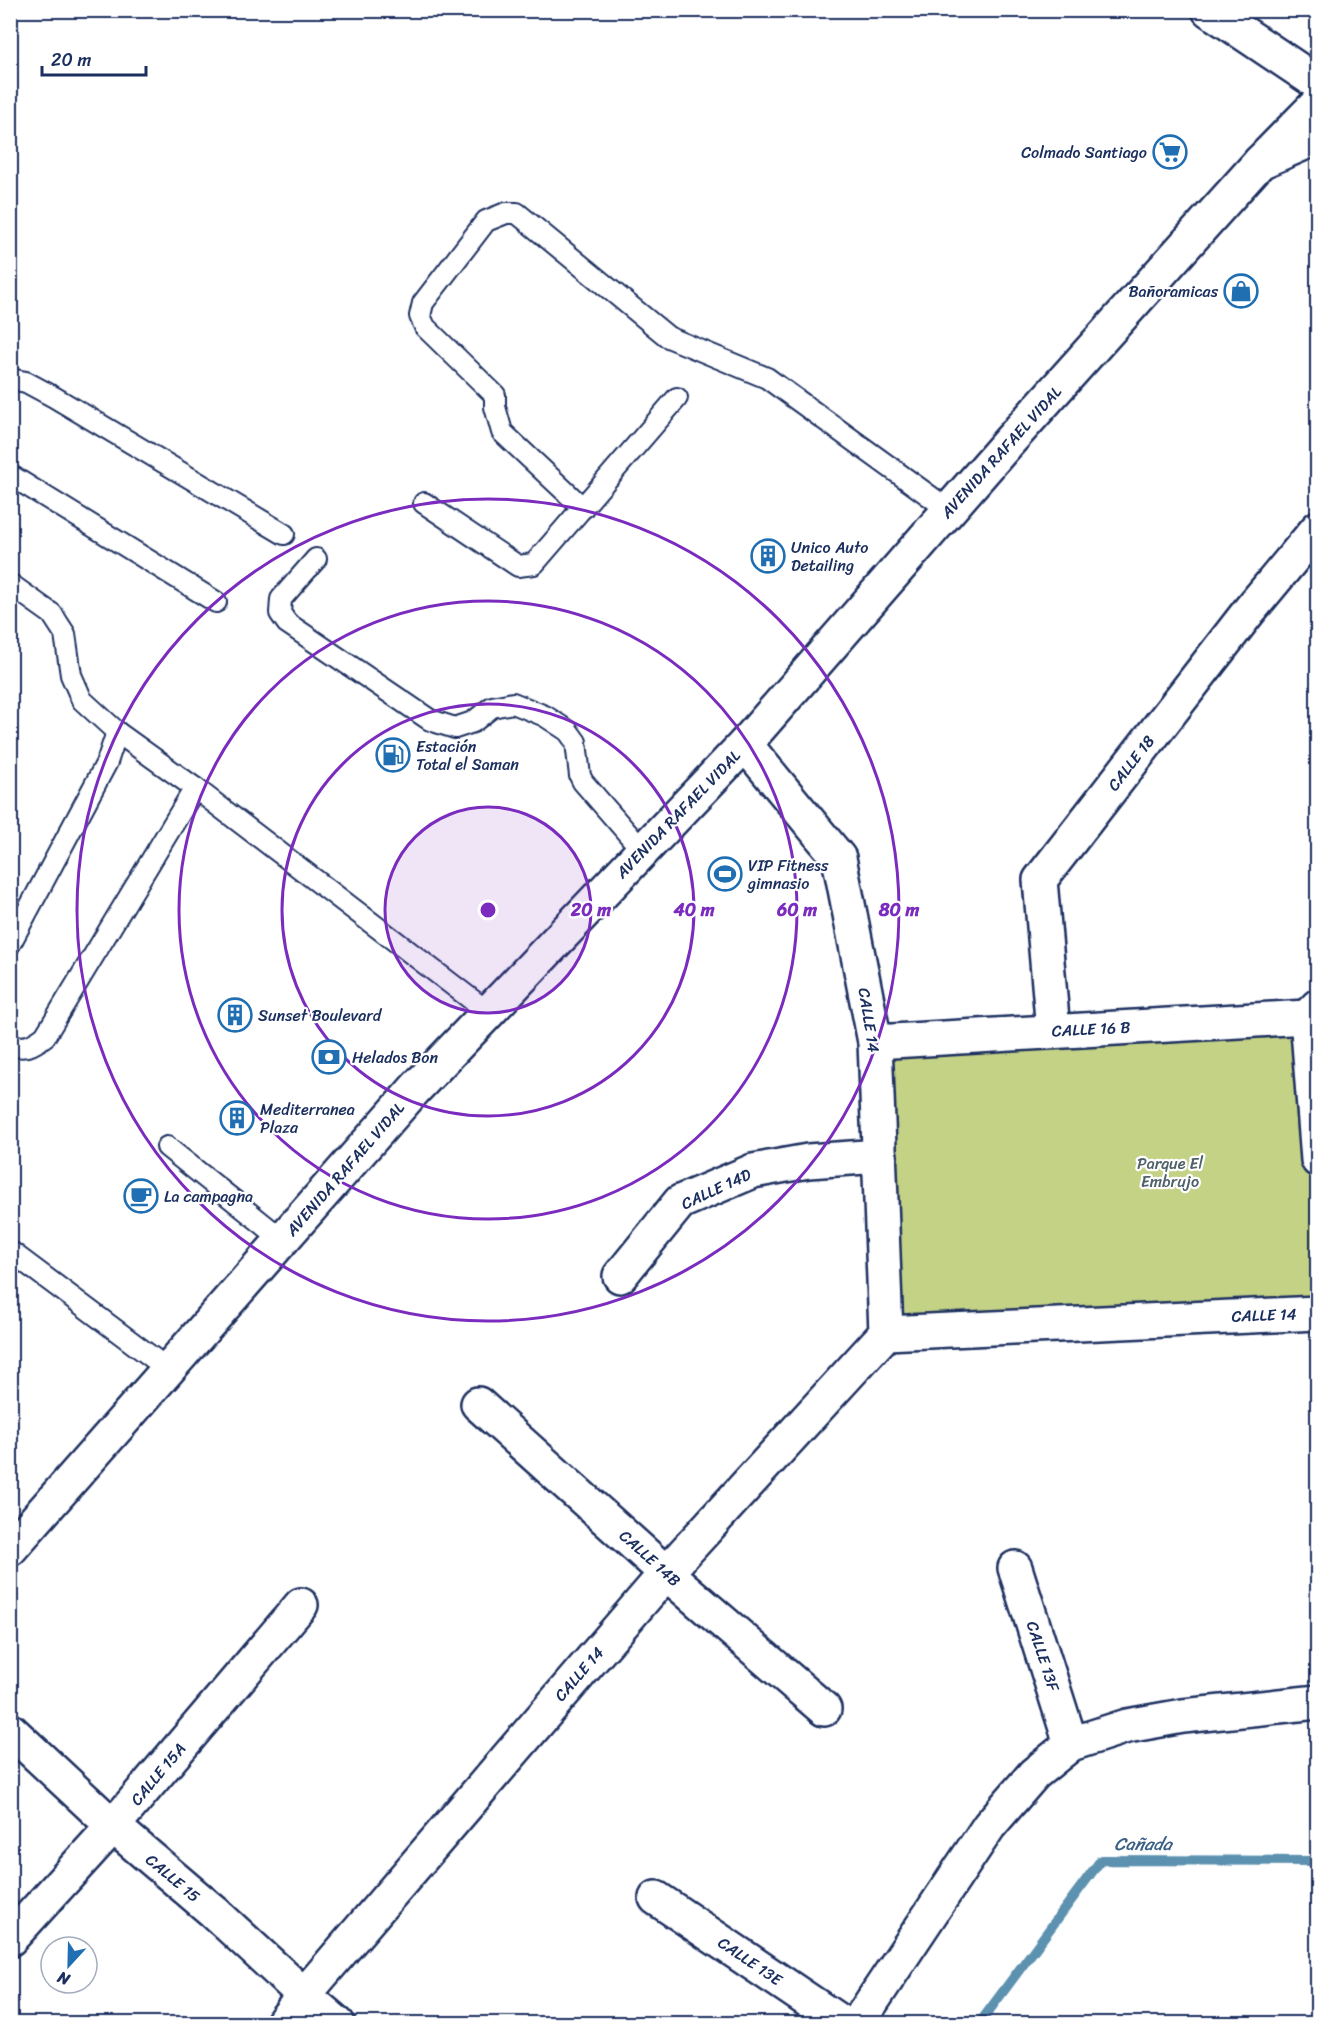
<svg xmlns="http://www.w3.org/2000/svg" width="1328" height="2034" font-family="Sriracha,sans-serif">
<rect width="100%" height="100%" fill="#fff"/>
<filter id="ink" filterUnits="userSpaceOnUse"><feTurbulence type="fractalNoise" baseFrequency=".0167" numOctaves="2"/><feDisplacementMap in="SourceGraphic" scale="12" xChannelSelector="R" yChannelSelector="G"/><feConvolveMatrix kernelMatrix="1 2 1 2 8 2 1 2 1" color-interpolation-filters="sRGB"/></filter>
<g filter="url(#ink)">
<!-- green -->
<polygon fill="#c4d286" stroke="#708072" stroke-width="1.5" points="1307,1017 1317,1176 1317,1313 886,1333 875,1042"/>
<g fill="none" stroke-linecap="round" stroke-linejoin="round">
<!-- stream -->
<polyline stroke="#5b91af" stroke-width="10" points="979,2024 1101,1860 1318,1861"/>
<defs>
<g id="lane">
<polyline points="10,379 26,382 54,397 284,534"/>
<polyline points="10,475 216,602"/>
<polyline points="424,503 518,566 534,564 677,398"/>
<polyline points="583,508 502,432 495,407 495,395 425,327 420,316 423,303 486,221 506,213 517,213 668,337 767,378 949,510"/>
<polyline points="316,559 281,599 280,613 287,623 430,720 455,728 473,722 492,707 513,703 545,716 568,731 576,742 580,776 583,782 643,851"/>
<polyline points="10,584 52,614 65,634 71,675 82,700 117,732 195,788 488,1012"/>
<polyline points="10,944 107,762 117,732"/>
<path d="M10,1045C26,1049 32,1046 45,1036L195,788"/>
<polyline points="167,1147 283,1240"/>
<polyline points="10,1251 169,1370"/>
</g>
<g id="street">
<polyline points="1209,10 1318,83"/>
<polyline points="1260,162 1318,137"/>
<polyline points="1318,1006 1307,1017 1318,1160"/>
<polyline points="1053,1031 1040,880 1249,611 1318,528"/>
<polyline points="875,1042 1307,1017"/>
<polyline points="620,1276 680,1202 753,1171 808,1161 880,1156"/>
<polyline points="886,1333 1318,1313"/>
<polyline points="478,1404 666,1573 824,1709"/>
<polyline points="1015,1568 1071,1744"/>
<polyline points="10,1730 113,1826 214,1912 304,1995 338,2024"/>
<polyline points="656,1898 843,2024"/>
<polyline points="10,1939 113,1826 301,1605"/>
<polyline points="282,2024 304,1995 666,1573 886,1333 875,1042 839,858 745,744"/>
<polyline points="857,2024 989,1826 1034,1774 1071,1744 1127,1726 1183,1716 1318,1702"/>
</g>
<polyline id="secondary" points="10,1549 416,1088 745,744 1005,446 1260,162 1318,103"/>
</defs>
<!-- lane casing -->
<use href="#lane" stroke="#1b2f5e" stroke-width="24"/>
<!-- street casing -->
<use href="#street" stroke="#1b2f5e" stroke-width="38"/>
<!-- secondary casing -->
<use href="#secondary" stroke="#1b2f5e" stroke-width="38"/>
<!-- lane -->
<use href="#lane" stroke="#fff" stroke-width="20"/>
<!-- street -->
<use href="#street" stroke="#fff" stroke-width="33"/>
<!-- secondary -->
<use href="#secondary" stroke="#fff" stroke-width="33"/>
</g>
</g>
<!-- distance rings -->
<circle cx="488" cy="910" r="103" fill="#7b2cbf" fill-opacity=".12"/>
<g fill="none" stroke="#7b2cbf" stroke-width="3">
<circle cx="488" cy="910" r="103"/>
<circle cx="488" cy="910" r="206"/>
<circle cx="488" cy="910" r="309"/>
<circle cx="488" cy="910" r="411"/>
</g>
<!-- icons -->
<defs>
<symbol id="supermarket-ring" viewBox="-11 -11 22 22"><circle r="9.5" fill="#fff" stroke="#1f6fb2" stroke-width="1.5"/><path d="M-6-5.5h2.5l.6 2H6L4.5 2H-2.5L-4.4-4H-6ZM-1.5 3.2a1.3 1.3 0 1 0 .1 0ZM3 3.2a1.3 1.3 0 1 0 .1 0Z" fill="#1f6fb2"/></symbol>
<symbol id="shop-ring" viewBox="-11 -11 22 22"><circle r="9.5" fill="#fff" stroke="#1f6fb2" stroke-width="1.5"/><path d="M-5-2.5h2.3a2.7 3.5 0 0 1 5.4 0H5L5.5 6h-11ZM-1.5-2.5h3a1.5 2.3 0 0 0-3 0Z" fill="#1f6fb2"/></symbol>
<symbol id="building-ring" viewBox="-11 -11 22 22"><circle r="9.5" fill="#fff" stroke="#1f6fb2" stroke-width="1.5"/><path d="M-4-6H4V6H1V3H-1V6H-4ZM-2.5-4.3h1.7v1.8h-1.7ZM.8-4.3h1.7v1.8H.8ZM-2.5-1h1.7V.8h-1.7ZM.8-1h1.7V.8H.8Z" fill="#1f6fb2"/></symbol>
<symbol id="fuel-ring" viewBox="-11 -11 22 22"><circle r="9.5" fill="#fff" stroke="#1f6fb2" stroke-width="1.5"/><path d="M-5.5-6h7V0h2V4h1.3V-2.5L3-4.5l.8-.8L6-3V5H2.5V1h-1V6h-7ZM-4.2-4.7v3.2H.2V-4.7Z" fill="#1f6fb2"/></symbol>
<symbol id="stadium-ring" viewBox="-11 -11 22 22"><circle r="9.5" fill="#fff" stroke="#1f6fb2" stroke-width="1.5"/><path d="M0-5a6.5 5 0 1 0 0 10a6.5 5 0 1 0 0-10ZM-3.5-1.8h7v3.6h-7Z" fill="#1f6fb2"/></symbol>
<symbol id="bank-ring" viewBox="-11 -11 22 22"><circle r="9.5" fill="#fff" stroke="#1f6fb2" stroke-width="1.5"/><path d="M-6-4H6V4H-6ZM0-2.3a2.3 2.3 0 1 0 0 4.6a2.3 2.3 0 1 0 0-4.6Z" fill="#1f6fb2"/></symbol>
<symbol id="cafe-ring" viewBox="-11 -11 22 22"><circle r="9.5" fill="#fff" stroke="#1f6fb2" stroke-width="1.5"/><path d="M-5.5-4.5H6V0H3Q3 3.5 0 3.5H-2.5Q-5.5 3.5-5.5 0ZM3-3.2v2h1.7v-2ZM-6 4.5H4V6H-6Z" fill="#1f6fb2"/></symbol>
</defs>
<g fill-rule="evenodd">
<use href="#supermarket-ring" x="1151" y="133" width="38" height="38"/>
<use href="#shop-ring" x="1222" y="272" width="38" height="38"/>
<use href="#building-ring" x="749" y="537" width="38" height="38"/>
<use href="#fuel-ring" x="374" y="736" width="38" height="38"/>
<use href="#stadium-ring" x="706" y="855" width="38" height="38"/>
<use href="#building-ring" x="216" y="996" width="38" height="38"/>
<use href="#bank-ring" x="310" y="1038" width="38" height="38"/>
<use href="#building-ring" x="218" y="1099" width="38" height="38"/>
<use href="#cafe-ring" x="122" y="1177" width="38" height="38"/>
</g>
<g text-anchor="middle" dominant-baseline="central" stroke-width="4.5" stroke-linejoin="round" paint-order="stroke">
<!-- poi labels -->
<g font-size="16" fill="#1b2f5e" stroke="#fff" text-anchor="start">
<text x="1147" y="152" text-anchor="end">Colmado Santiago</text>
<text x="1218" y="291" text-anchor="end">Bañoramicas</text>
<text x="791" y="547">Unico Auto<tspan x="791" dy="18">Detailing</tspan></text>
<text x="416" y="746">Estación<tspan x="416" dy="18">Total el Saman</tspan></text>
<text x="748" y="865">VIP Fitness<tspan x="748" dy="18">gimnasio</tspan></text>
<text x="258" y="1015">Sunset Boulevard</text>
<text x="352" y="1057">Helados Bon</text>
<text x="260" y="1109">Mediterranea<tspan x="260" dy="18">Plaza</tspan></text>
<text x="164" y="1196">La campagna</text>
</g>
<!-- street labels -->
<g font-size="16" fill="#1b2f5e" stroke="#fff">
<text transform="translate(1001 452) rotate(-48)">AVENIDA RAFAEL VIDAL</text>
<text transform="translate(1131 763) rotate(-52)">CALLE 18</text>
<text transform="translate(678 814) rotate(-46)">AVENIDA RAFAEL VIDAL</text>
<text transform="translate(869 1020) rotate(81)">CALLE 14</text>
<text transform="translate(1091 1029) rotate(-3)">CALLE 16 B</text>
<text transform="translate(345 1169) rotate(-49)">AVENIDA RAFAEL VIDAL</text>
<text transform="translate(716 1189) rotate(-25)">CALLE 14D</text>
<text transform="translate(1264 1315) rotate(-2)">CALLE 14</text>
<text transform="translate(650 1558) rotate(42)">CALLE 14B</text>
<text transform="translate(1043 1656) rotate(72)">CALLE 13F</text>
<text transform="translate(579 1674) rotate(-49)">CALLE 14</text>
<text transform="translate(158 1774) rotate(-50)">CALLE 15A</text>
<text transform="translate(173 1878) rotate(40)">CALLE 15</text>
<text transform="translate(750 1961) rotate(34)">CALLE 13E</text>
</g>
<!-- park labels -->
<g font-size="16" fill="#4e606a" stroke="#fff">
<text x="1170" y="1163">Parque El<tspan x="1170" dy="18">Embrujo</tspan></text>
</g>
<!-- water labels -->
<g font-size="18" font-style="italic" fill="#3b6086" stroke="#fff">
<text x="1143" y="1844">Cañada</text>
</g>
</g>
<circle cx="488" cy="910" r="9" fill="#7b2cbf" stroke="#fff" stroke-width="3"/>
<g font-size="18" text-anchor="middle" font-weight="bold" fill="#7b2cbf" stroke="#fff" stroke-width="4.5" stroke-linejoin="round" paint-order="stroke">
<text x="591" y="916">20 m</text>
<text x="694" y="916">40 m</text>
<text x="797" y="916">60 m</text>
<text x="899" y="916">80 m</text>
</g>
<!-- margin -->
<rect width="1328" height="2034" fill="none" stroke="#fff" stroke-width="36"/>
<rect x="18" y="18" width="1292" height="1998" fill="none" stroke="#1b2f5e" stroke-width="2" filter="url(#ink)"/>
<!-- north arrow -->
<g transform="translate(69 1965) rotate(202)"><circle r="28" fill="#ffffff" stroke="#a4acbf" stroke-width="1.5"/>
<path d="M0-4.5L10 22L0 15L-10 22Z" fill="#1f6fb2"/>
<text y="-9" font-size="16" font-weight="bold" text-anchor="middle" fill="#1b2f5e">N</text>
</g>
<!-- scale -->
<path d="M42 66v9h104v-9" fill="none" stroke="#1b2f5e" stroke-width="3"/>
<text x="51" y="66" font-size="18" fill="#1b2f5e" stroke="#ffffff" stroke-width="4.5" paint-order="stroke">20 m</text>
</svg>
